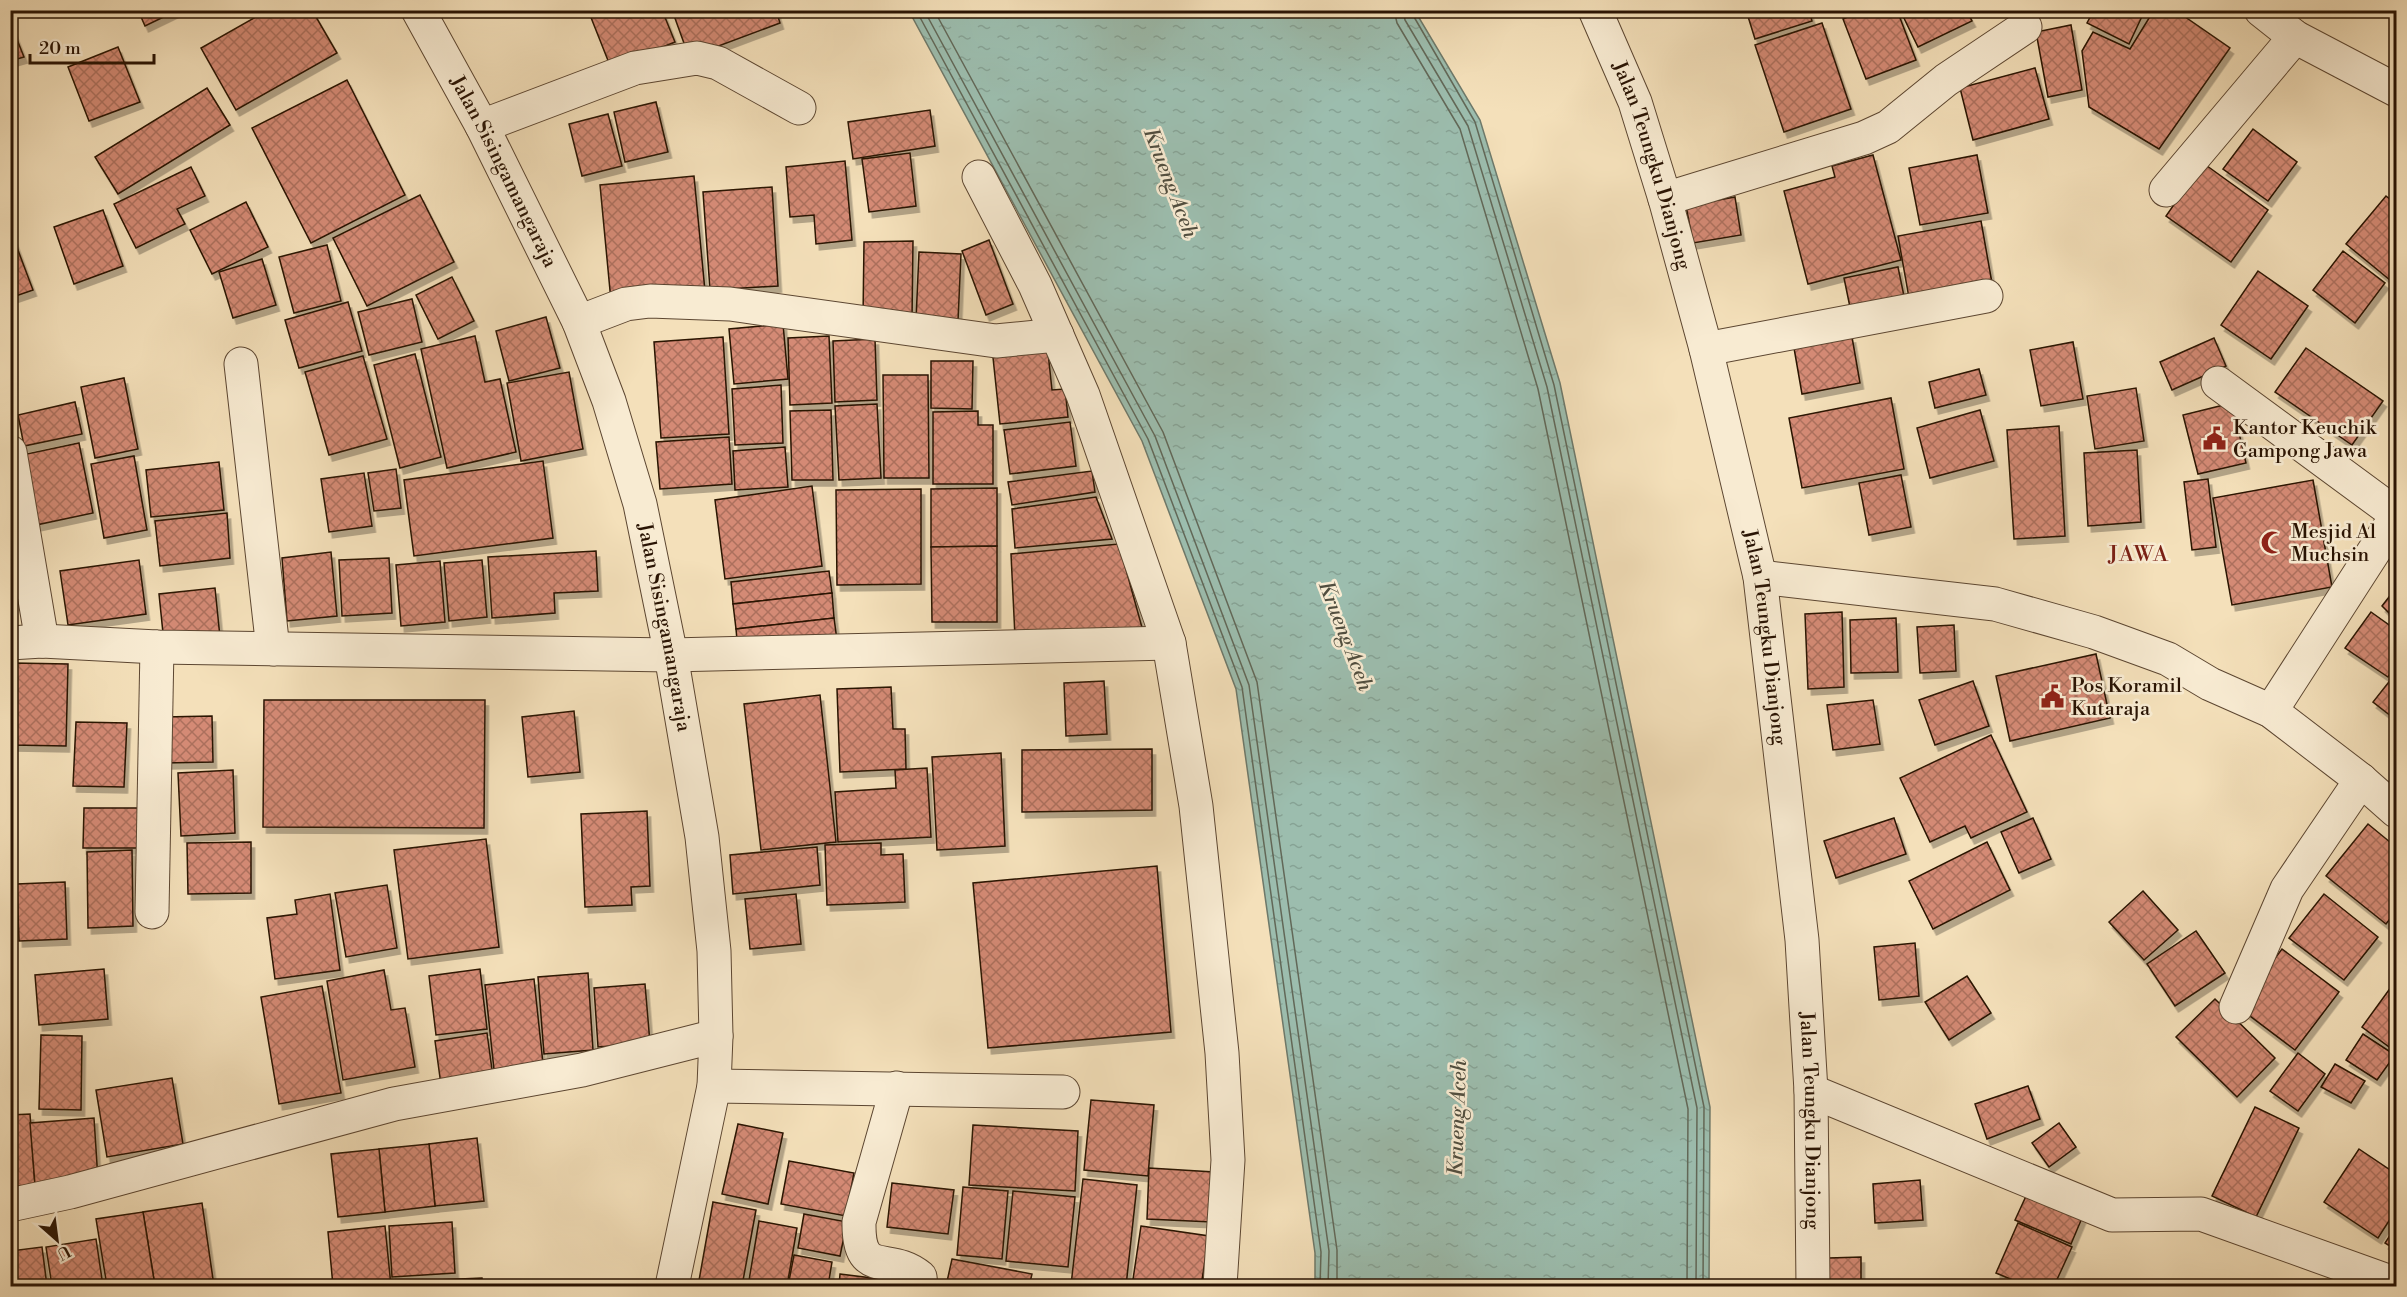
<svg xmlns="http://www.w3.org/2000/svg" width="2407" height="1297" font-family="'Libre Bodoni',serif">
<defs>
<pattern id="water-ripples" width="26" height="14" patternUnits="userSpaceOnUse" patternTransform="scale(1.5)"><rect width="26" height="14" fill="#9cbdae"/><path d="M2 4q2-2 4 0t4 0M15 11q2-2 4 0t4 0" fill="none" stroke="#86a294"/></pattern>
<pattern id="building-cross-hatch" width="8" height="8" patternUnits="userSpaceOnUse" patternTransform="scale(1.5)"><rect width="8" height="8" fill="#d48a74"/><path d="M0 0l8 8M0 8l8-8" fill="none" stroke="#ac705d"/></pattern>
<filter id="shadow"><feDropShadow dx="3.5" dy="6" stdDeviation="0" flood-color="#0004"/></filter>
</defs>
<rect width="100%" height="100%" fill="#f4e0ba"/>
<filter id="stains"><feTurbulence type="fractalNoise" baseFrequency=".00333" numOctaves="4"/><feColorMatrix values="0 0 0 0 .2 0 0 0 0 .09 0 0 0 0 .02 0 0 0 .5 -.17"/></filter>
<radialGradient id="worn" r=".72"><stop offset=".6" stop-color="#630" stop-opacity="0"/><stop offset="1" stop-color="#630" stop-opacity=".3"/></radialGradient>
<!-- water -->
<polygon fill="url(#water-ripples)" stroke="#6e796a" stroke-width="1.5" points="909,11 1415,11 1480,120 1560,383 1710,1107 1709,1286 1315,1286 1315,1253 1236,689 1142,441"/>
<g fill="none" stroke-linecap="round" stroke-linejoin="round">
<!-- shore -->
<g stroke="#626858" stroke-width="1.5">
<polyline points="916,10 1148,439 1242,687 1321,1252 1320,1286"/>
<polyline points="924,10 1155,436 1249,685 1329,1251 1328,1286"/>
<polyline points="934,10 1163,432 1257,682 1337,1250 1337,1286"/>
<polyline points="1394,10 1397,23 1460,129 1538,389 1688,1109 1687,1286"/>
<polyline points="1403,10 1405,20 1468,126 1547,387 1697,1108 1696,1286"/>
<polyline points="1410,10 1475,122 1554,385 1704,1107 1703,1286"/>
</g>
</g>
<!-- building -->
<g fill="url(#building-cross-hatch)" stroke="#291303" stroke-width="1.5" filter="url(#shadow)">
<polygon points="138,10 178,10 145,26"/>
<polygon points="268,10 312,10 337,53 236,110 201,48"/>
<polygon points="588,10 662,10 675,42 611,68"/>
<polygon points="672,10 776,10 780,23 689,57"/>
<polygon points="1746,10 1809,10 1812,21 1755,39"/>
<polygon points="1864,10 1897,10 1916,60 1866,79 1843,19"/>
<polygon points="1900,10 1966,10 1972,21 1918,47"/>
<polygon points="2094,10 2145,10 2129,44 2087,23"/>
<polygon points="2154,10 2175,10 2230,48 2159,149 2089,107 2082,51 2093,32 2130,49"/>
<polygon points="10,22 24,57 10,61"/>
<polygon points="1822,23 1851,109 1784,132 1755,45"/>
<polygon points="2071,25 2082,90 2048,97 2036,32"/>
<polygon points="118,47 140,102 89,121 68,67"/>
<polygon points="2035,68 2049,119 1973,140 1960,88"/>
<polygon points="347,80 405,195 311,243 252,128"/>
<polygon points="207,88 230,125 118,194 95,157"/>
<polygon points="656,102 668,152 625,162 614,112"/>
<polygon points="930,110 935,146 853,159 848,122"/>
<polygon points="608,114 622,166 582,176 569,124"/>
<polygon points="2253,129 2297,162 2268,201 2223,169"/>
<polygon points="910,153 916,206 869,212 862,159"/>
<polygon points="1873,155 1901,260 1808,284 1784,191 1835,177 1832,166"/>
<polygon points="1977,155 1988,213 1920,225 1909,168"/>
<polygon points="845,161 852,240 816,244 814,215 790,217 786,167"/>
<polygon points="2203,163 2268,210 2231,262 2166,216"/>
<polygon points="191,167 205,196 177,209 185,224 136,248 114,204"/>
<polygon points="694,176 705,291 611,301 600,185"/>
<polygon points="772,187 778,286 710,290 703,192"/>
<polygon points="420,195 454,262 367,306 333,238"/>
<polygon points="2386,196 2396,204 2396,285 2346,244"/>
<polygon points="1735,197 1741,235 1693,243 1686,206"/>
<polygon points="246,202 268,247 212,274 190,230"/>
<polygon points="103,210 123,266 74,284 54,227"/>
<polygon points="1981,221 1992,283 1909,298 1898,236"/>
<polygon points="10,229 33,290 10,298"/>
<polygon points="989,240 1013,304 986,315 962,251"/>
<polygon points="913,241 912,319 863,318 864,242"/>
<polygon points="327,245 341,301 294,313 279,257"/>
<polygon points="2343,251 2385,283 2355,323 2313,290"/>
<polygon points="919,252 961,254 958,321 916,320"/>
<polygon points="262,259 276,305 233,318 219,272"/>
<polygon points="1898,267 1905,301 1851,312 1844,278"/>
<polygon points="2258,271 2308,306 2271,359 2221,325"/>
<polygon points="452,277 474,321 438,339 416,295"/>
<polygon points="412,299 422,342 369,355 358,312"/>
<polygon points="348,302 362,351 299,368 285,320"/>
<polygon points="546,317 560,368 509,381 496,331"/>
<polygon points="783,324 788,379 734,384 729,329"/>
<polygon points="475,336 485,382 500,379 516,452 447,468 421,349"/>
<polygon points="829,336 832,403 790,405 788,338"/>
<polygon points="723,337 729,434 661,438 654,342"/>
<polygon points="1852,337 1860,383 1802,394 1794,348"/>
<polygon points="2214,338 2226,366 2172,390 2160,362"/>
<polygon points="875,339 877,400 835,402 833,341"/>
<polygon points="2073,342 2083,399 2041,406 2030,350"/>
<polygon points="1047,343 1052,390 1065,389 1068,417 1000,424 992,348"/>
<polygon points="2306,348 2383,401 2352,445 2275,392"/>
<polygon points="415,354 441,457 400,468 374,365"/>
<polygon points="363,356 387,439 329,455 305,372"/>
<polygon points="931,361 973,361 972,409 931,408"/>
<polygon points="1979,369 1986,395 1935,408 1929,382"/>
<polygon points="569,372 583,449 521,461 507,383"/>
<polygon points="883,375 928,375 929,478 884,478"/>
<polygon points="124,378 138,449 95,458 81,387"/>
<polygon points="781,385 783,443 735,445 732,389"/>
<polygon points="2136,388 2144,441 2095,449 2087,396"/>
<polygon points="1891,398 1904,469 1802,488 1789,418"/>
<polygon points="75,402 82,434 24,446 18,415"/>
<polygon points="2232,403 2246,463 2198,474 2183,415"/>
<polygon points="877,404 881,478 839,480 835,406"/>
<polygon points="831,410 833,480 792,480 790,411"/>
<polygon points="1980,410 1994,461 1930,478 1917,428"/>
<polygon points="978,411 978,425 993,425 993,484 933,484 933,412"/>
<polygon points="1070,422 1076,466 1010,474 1004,430"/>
<polygon points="2059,426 2065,536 2014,539 2007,430"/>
<polygon points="729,437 732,484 660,489 656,442"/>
<polygon points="79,443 93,513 36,525 22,455"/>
<polygon points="785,447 788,487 735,490 733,451"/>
<polygon points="2137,450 2141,522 2088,526 2084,453"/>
<polygon points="134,456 147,530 104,538 91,464"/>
<polygon points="543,461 553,538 414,556 404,480"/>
<polygon points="219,462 224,510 151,517 146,470"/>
<polygon points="396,469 401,508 374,511 368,473"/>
<polygon points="1092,471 1095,492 1012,505 1008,482"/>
<polygon points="364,473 372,526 329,532 321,479"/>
<polygon points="1901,475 1911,527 1869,535 1859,483"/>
<polygon points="2208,479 2216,547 2192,550 2184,482"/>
<polygon points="2313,480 2332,587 2232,605 2213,498"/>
<polygon points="812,486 822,566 725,579 715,500"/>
<polygon points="997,488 997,546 931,547 931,489"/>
<polygon points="921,489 921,584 837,585 836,490"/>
<polygon points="1096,497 1112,539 1015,548 1012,509"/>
<polygon points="227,513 230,558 160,566 155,521"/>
<polygon points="1119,544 1143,631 1015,637 1011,554"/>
<polygon points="997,546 997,622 932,622 931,547"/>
<polygon points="596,551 598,591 554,593 555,613 492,618 488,557"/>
<polygon points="331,552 337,616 287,621 282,558"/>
<polygon points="389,558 392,613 342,616 339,560"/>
<polygon points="139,560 146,614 68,625 60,571"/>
<polygon points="482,560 487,617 449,621 444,563"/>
<polygon points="440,561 445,622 401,626 396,565"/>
<polygon points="829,571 832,593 733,604 731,582"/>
<polygon points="215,588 220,637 164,643 159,594"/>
<polygon points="2396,588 2396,620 2382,606"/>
<polygon points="832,593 834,618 736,629 733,604"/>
<polygon points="1842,612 1844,687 1808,689 1805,614"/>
<polygon points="2371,612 2396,630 2396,664 2388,677 2345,648"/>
<polygon points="834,618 837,640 738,651 736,629"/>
<polygon points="1896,618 1898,672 1851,673 1850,620"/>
<polygon points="1954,625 1956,671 1920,673 1917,627"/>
<polygon points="2096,654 2110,718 2010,741 1996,676"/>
<polygon points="14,663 68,664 66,746 12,745"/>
<polygon points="2396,673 2396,720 2373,702"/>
<polygon points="1104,681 1107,734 1066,736 1064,683"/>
<polygon points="1973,681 1989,726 1935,745 1919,700"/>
<polygon points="891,687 893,729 905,729 906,769 840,772 837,689"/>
<polygon points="820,695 836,842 761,850 744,704"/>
<polygon points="264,700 485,700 484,828 263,827"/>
<polygon points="1873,700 1880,744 1833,750 1827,705"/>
<polygon points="574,711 580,772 528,777 522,717"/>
<polygon points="212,716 213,762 165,763 164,717"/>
<polygon points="76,722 127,723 124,787 73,786"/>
<polygon points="1991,735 2027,812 1971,838 1965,826 1930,842 1900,778"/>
<polygon points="1152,749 1152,810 1022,812 1022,750"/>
<polygon points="1001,753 1005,846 937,850 932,757"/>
<polygon points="927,768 931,837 838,842 835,792 896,788 895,770"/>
<polygon points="233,770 235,833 181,836 178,773"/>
<polygon points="84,808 148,808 149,848 83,848"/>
<polygon points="647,811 650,886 631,887 632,905 585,907 581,814"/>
<polygon points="1894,818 1906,854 1836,878 1824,841"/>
<polygon points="2033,818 2051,859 2019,873 2001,832"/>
<polygon points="2368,824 2396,847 2396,911 2386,924 2326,876"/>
<polygon points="486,839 499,947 408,959 394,850"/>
<polygon points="251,842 251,893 188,894 187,843"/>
<polygon points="1987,842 2010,890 1933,929 1909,881"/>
<polygon points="881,843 881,855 903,854 905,902 827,905 825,845"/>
<polygon points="817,847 820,885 733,894 730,855"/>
<polygon points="132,850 133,926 88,928 87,852"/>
<polygon points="1157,866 1171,1032 988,1048 973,883"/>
<polygon points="65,882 67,939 19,941 17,884"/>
<polygon points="387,885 397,948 346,957 335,893"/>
<polygon points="2143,891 2178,930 2144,960 2109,922"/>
<polygon points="330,894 340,970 275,979 267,918 297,914 295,900"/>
<polygon points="796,894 801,944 750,949 745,899"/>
<polygon points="2324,894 2378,937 2344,980 2289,938"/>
<polygon points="2196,931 2225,973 2175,1006 2147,964"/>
<polygon points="1915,943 1919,996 1879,1000 1874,947"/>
<polygon points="2282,949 2339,992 2295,1050 2238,1007"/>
<polygon points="104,969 108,1019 39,1025 35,975"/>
<polygon points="480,969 487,1029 436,1035 429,976"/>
<polygon points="384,970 391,1010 405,1008 415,1067 343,1080 327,981"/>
<polygon points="588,973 593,1050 544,1054 538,977"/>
<polygon points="1967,976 1991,1013 1949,1040 1925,1002"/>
<polygon points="534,979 544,1073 495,1079 485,985"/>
<polygon points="2394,983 2396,985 2396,1052 2362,1027"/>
<polygon points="645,984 650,1043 598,1047 594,988"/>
<polygon points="322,986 341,1093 279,1104 261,997"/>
<polygon points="2215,999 2275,1058 2237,1097 2176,1037"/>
<polygon points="487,1033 493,1077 441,1085 435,1041"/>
<polygon points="2363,1034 2395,1055 2377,1080 2346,1060"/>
<polygon points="41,1035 82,1036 81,1110 39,1109"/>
<polygon points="2298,1053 2325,1074 2298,1111 2270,1091"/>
<polygon points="2335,1064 2365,1081 2351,1103 2321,1087"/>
<polygon points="172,1078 183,1144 107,1157 96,1090"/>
<polygon points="2028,1086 2040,1119 1987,1139 1975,1104"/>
<polygon points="1091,1100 1154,1105 1148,1176 1084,1170"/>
<polygon points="2255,1107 2299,1128 2256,1217 2212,1196"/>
<polygon points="30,1114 35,1185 10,1187 10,1115"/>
<polygon points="94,1118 98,1180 35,1185 30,1123"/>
<polygon points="2059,1123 2076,1147 2049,1167 2032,1143"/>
<polygon points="738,1124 783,1133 768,1204 722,1194"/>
<polygon points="973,1125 1078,1131 1075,1191 969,1185"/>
<polygon points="477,1138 484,1201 435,1206 429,1144"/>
<polygon points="429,1144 435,1206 385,1212 379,1149"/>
<polygon points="379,1149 385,1212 338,1217 331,1154"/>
<polygon points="2359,1149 2396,1174 2396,1210 2378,1238 2324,1202"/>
<polygon points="789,1161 854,1173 846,1216 781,1204"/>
<polygon points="1149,1168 1214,1172 1212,1222 1147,1219"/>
<polygon points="1083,1179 1137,1185 1126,1286 1071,1285"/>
<polygon points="1920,1180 1923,1220 1875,1223 1873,1184"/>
<polygon points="892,1183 954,1190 948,1234 887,1227"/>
<polygon points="963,1187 1008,1191 1002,1259 957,1255"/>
<polygon points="1013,1191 1075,1197 1068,1267 1006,1261"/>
<polygon points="2027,1194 2082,1218 2071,1244 2015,1220"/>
<polygon points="713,1202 756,1210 742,1286 698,1286"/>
<polygon points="202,1203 214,1286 155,1286 143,1212"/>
<polygon points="143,1212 155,1286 107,1286 96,1219"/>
<polygon points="804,1214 847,1222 840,1256 798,1248"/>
<polygon points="759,1221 797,1228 787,1286 748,1286"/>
<polygon points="452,1222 455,1273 392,1277 389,1226"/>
<polygon points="2018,1223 2072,1247 2054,1286 2027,1286 1996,1273"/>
<polygon points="385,1226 391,1286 333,1286 328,1232"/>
<polygon points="1141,1226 1209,1236 1201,1286 1132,1286"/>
<polygon points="2396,1226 2396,1250 2385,1243"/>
<polygon points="96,1239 103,1286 52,1286 46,1247"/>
<polygon points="10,1245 11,1251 42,1247 47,1286 10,1286"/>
<polygon points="794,1255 832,1262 828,1286 788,1286"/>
<polygon points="1861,1257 1861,1286 1829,1286 1829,1258"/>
<polygon points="952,1259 1032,1274 1029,1286 946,1286"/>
<polygon points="840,1274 896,1281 895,1286 839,1286"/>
<polygon points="482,1278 483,1286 437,1286 437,1280"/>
</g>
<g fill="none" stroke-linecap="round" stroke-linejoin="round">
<defs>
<g id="minor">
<path id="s1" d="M418,10L482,126L579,322L609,401L640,504L671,655L702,837L714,951L716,1036L714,1086L672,1286"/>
<path id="s2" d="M1595,10L1635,102L1665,199L1706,349L1760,577L1802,940L1811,1091L1813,1286"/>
<polyline points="2261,10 2295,37 2396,90"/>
<polyline points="482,126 635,68 697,58 718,63 799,108"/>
<polyline points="979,177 1035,285 1083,395 1169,643 1196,806 1222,1053 1228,1160 1220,1286"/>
<polyline points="2166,190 2295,37"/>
<polyline points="1665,199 1864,138 1888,127 1946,80 2025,27"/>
<polyline points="579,322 626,304 650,301 730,304 996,341 1057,335"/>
<polyline points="1706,349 1986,296"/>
<polyline points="241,364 273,649"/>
<polyline points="2218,383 2396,514"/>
<polyline points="10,452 42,641"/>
<polyline points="1760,577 1995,604 2094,632 2168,659 2210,684 2271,711 2361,780 2396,811"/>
<polyline points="10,643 42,641 157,647 671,655 1169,643"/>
<polyline points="2271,711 2396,517"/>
<polyline points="152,912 157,647"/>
<polyline points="2236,1007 2287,889 2361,780"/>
<polyline points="714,1086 1063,1092"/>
<path d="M897,1088L859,1222C858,1281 889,1251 920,1277L921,1286"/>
<polyline points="1811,1091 2112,1215 2201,1214 2396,1284"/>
<polyline points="10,1205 70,1192 394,1104 582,1070 716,1036"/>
</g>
</defs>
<!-- minor casing -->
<use href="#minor" stroke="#5c4631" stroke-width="35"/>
<!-- minor -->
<use href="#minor" stroke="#f8ebd2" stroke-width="33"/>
</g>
<!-- icons -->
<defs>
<symbol id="civic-bare" viewBox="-9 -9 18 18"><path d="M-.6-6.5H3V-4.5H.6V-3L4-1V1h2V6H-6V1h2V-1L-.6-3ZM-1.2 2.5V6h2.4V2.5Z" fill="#8f2418" stroke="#f8ebd2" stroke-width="2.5" paint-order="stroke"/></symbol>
<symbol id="mosque-bare" viewBox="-9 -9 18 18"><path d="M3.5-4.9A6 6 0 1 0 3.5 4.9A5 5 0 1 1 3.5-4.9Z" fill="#8f2418" stroke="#f8ebd2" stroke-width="2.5" paint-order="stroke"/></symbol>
</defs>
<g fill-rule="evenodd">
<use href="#civic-bare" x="2198" y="422" width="33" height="33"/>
<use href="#mosque-bare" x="2256" y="526" width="33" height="33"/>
<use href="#civic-bare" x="2036" y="680" width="33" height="33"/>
</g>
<g text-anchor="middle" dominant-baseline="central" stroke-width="5" stroke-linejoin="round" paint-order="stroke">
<!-- street labels -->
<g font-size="20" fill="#291303" stroke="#f8ebd2">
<text stroke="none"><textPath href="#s2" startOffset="166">Jalan Teungku Dianjong</textPath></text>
<text stroke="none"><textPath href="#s1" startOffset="183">Jalan Sisingamangaraja</textPath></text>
<text stroke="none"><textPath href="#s1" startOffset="669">Jalan Sisingamangaraja</textPath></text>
<text stroke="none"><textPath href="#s2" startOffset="652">Jalan Teungku Dianjong</textPath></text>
<text stroke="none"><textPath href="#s2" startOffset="1138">Jalan Teungku Dianjong</textPath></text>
</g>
<!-- poi labels -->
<g font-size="20" fill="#291303" stroke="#f8ebd2" text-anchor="start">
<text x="2233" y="428">Kantor Keuchik<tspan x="2233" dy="23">Gampong Jawa</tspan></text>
<text x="2291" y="532">Mesjid Al<tspan x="2291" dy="23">Muchsin</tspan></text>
<text x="2071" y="686">Pos Koramil<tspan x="2071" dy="23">Kutaraja</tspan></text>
</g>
<!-- water labels -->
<g font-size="21" font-style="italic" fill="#514e3f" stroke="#f8ebd2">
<text transform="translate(1170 183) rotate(69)">Krueng Aceh</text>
<text transform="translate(1345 636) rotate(69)">Krueng Aceh</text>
<text transform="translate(1458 1118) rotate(-88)">Krueng Aceh</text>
</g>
<!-- quarter labels -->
<g font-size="22" letter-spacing="1.5" fill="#7a1f14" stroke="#f8ebd2">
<text x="2139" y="554">JAWA</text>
</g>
</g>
<!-- margin -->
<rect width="2407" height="1297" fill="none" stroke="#f4e0ba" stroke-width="36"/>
<rect x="12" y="12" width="2383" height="1273" fill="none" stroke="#291303" stroke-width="3"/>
<rect x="18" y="18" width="2371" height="1261" fill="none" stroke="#291303" stroke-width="1.5"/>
<!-- north arrow -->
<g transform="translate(57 1240) rotate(152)" stroke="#f8ebd2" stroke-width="4.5" paint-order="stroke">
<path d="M0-4.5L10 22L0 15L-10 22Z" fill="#291303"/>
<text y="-9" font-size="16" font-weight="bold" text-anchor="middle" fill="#291303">U</text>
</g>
<!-- scale -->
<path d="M30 54v9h124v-9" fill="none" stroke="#291303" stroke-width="3"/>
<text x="39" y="54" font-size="18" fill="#291303" stroke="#f8ebd2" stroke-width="4.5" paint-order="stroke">20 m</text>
<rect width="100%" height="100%" filter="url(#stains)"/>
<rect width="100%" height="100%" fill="url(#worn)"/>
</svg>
